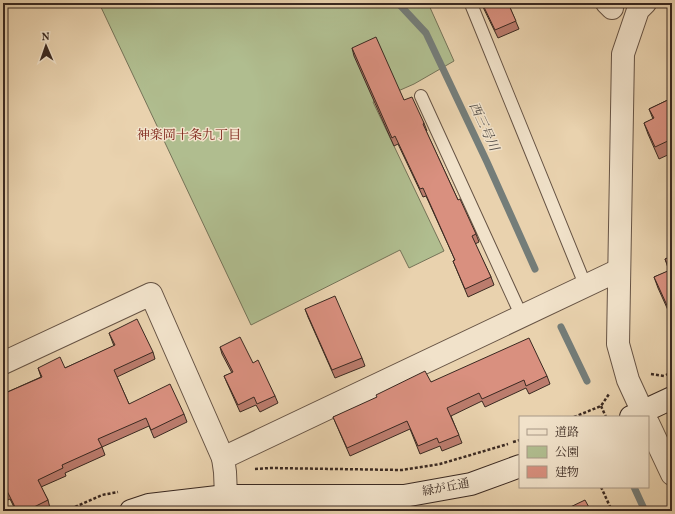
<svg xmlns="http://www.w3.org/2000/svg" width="675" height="514" font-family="Vollkorn,'Noto Serif JP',serif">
<rect width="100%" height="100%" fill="#e9d2ae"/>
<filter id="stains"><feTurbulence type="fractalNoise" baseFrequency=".005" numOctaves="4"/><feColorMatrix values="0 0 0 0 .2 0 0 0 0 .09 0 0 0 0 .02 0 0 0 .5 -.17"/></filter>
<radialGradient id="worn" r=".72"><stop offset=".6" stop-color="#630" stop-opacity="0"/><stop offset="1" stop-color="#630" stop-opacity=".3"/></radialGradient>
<!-- green -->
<polygon fill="#b0bd8f" stroke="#757358" points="99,3 428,3 454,61 414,84 373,102 444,251 409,268 400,250 251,325"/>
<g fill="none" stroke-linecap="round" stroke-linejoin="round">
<!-- stream -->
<g stroke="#747d79" stroke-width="7">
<polyline points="398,3 426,33 487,162 535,269"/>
<polyline points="561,327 587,381"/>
<polyline points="634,487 645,511"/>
</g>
<defs>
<g id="lane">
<polyline points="471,4 586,287"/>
<polyline points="421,96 522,317"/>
</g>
<g id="street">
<polyline points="607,3 612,8"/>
<polyline points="3,363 151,294 223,458"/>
<polyline points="645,417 628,380 618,344 623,54 638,10 645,3"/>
<polyline points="648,423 672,474"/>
<polyline points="226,496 225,472 223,458 619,270"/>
</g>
<g id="secondary">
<polyline points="631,417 672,398"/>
<polyline points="131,511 149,505 226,496 404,496 471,484 520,466"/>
</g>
</defs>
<!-- lane casing -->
<use href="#lane" stroke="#665344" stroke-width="14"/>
<!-- street casing -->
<use href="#street" stroke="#665344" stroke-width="24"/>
<!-- secondary casing -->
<use href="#secondary" stroke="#3a2921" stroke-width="24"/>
<!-- path -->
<g stroke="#3a2921" stroke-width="2.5" stroke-dasharray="3 2" stroke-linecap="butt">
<polyline points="651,374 664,376"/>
<polyline points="666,375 672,372"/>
<polyline points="601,406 606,417"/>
<polyline points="574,417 601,406 609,394"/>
<polyline points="513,442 520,440"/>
<polyline points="255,469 270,468 402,470 440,464 508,444"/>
<polyline points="601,487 612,511"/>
<polyline points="66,511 102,495 118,492"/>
</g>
<!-- lane -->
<use href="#lane" stroke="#f1e2ca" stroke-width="12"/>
<!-- street -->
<use href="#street" stroke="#f1e2ca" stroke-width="22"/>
<!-- secondary -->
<use href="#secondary" stroke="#f1e2ca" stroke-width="22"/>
</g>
<!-- wall -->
<g fill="#bb7c6d" stroke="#3a2921">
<polygon points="481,3 508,3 519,29 498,38"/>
<polygon points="352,48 404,100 424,123 427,131 426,131 458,200 476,234 479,242 475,244 491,277 494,285 468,297 453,261 455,260 426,196 423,197 398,144 394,146 354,56"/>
<polygon points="672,98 672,153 659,159 648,134 644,123 653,119 649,109"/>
<polygon points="672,256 672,319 658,288 654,277 669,271 665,259"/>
<polygon points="305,309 362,358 365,366 335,378 308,317"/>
<polygon points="109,333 153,352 155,359 117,377 129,404 184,414 187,422 154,438 149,426 102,447 105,455 65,473 66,476 41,487 48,500 50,508 44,511 16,511 10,499 3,502 3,394 41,377 38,368 65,368 114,346"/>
<polygon points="220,347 253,363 275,396 278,403 260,412 256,405 240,412 227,383 224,376 232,373 222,354"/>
<polygon points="547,376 550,384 529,394 526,388 485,407 482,401 451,416 462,443 442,451 440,446 420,454 410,429 350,456 333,417 431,382"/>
</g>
<!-- building -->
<g fill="#d9907f" stroke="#3a2921">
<polygon points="482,3 508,3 516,21 495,30"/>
<polygon points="376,37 404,100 412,97 424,123 423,124 458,200 460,199 476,234 472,236 491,277 465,289 453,261 455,260 423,188 420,189 395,136 392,138 352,48"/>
<polygon points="672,98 672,139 655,147 644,123 654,118 649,109"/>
<polygon points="672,256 672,313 671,314 654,277 670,270 665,259"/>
<polygon points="335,296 362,358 332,370 305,309"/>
<polygon points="137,319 153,352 114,370 129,404 170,384 184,414 151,430 146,418 98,439 102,447 62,465 63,468 38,480 48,500 26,511 17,511 7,491 3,493 3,394 42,377 38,368 60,357 65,368 115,345 109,333"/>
<polygon points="240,337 253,363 258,360 275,396 257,404 254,397 238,405 224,376 233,372 220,347"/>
<polygon points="529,338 547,376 526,386 524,380 482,399 479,393 447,408 459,435 439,443 437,438 418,446 407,421 347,448 333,417 377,397 376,395 425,371 431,382"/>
<polygon points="585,500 591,511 562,511"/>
</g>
<g text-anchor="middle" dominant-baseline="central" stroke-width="3" stroke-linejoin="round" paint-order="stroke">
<!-- street labels -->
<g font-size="12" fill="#3a2921" stroke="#f1e2ca">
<text transform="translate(446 488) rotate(-11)">緑が丘通</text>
</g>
<!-- water labels -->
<g font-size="13" font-style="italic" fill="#524c46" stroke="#f1e2ca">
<text transform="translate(483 127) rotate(65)">西三号川</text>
</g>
<!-- neighbourhood labels -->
<g font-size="13" fill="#7a1f14" stroke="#f1e2ca">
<text x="189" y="136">神楽岡十条九丁目</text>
</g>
</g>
<!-- margin -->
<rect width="675" height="514" fill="none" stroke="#e9d2ae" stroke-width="16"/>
<rect x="4" y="4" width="667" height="506" fill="none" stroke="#3a2921" stroke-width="2"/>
<rect x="8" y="8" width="659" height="498" fill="none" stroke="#3a2921"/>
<!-- legend -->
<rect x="519" y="416" width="130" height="72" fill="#f1e2ca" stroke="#a89886"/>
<rect x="527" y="429" width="20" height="6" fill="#f1e2ca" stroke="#a89886"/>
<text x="555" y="436" font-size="12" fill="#3a2921">道路</text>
<rect x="527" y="446" width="20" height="12" fill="#b0bd8f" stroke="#a89886"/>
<text x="555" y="456" font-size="12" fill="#3a2921">公園</text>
<rect x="527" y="466" width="20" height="12" fill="#d9907f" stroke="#a89886"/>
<text x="555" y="476" font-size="12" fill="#3a2921">建物</text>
<!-- north arrow -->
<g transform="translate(46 46) rotate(358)" stroke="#f1e2ca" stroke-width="3" paint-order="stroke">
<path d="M0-3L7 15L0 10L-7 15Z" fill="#3a2921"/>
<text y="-6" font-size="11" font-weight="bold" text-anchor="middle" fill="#3a2921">N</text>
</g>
<rect width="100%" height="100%" filter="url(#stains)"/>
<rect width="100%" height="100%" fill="url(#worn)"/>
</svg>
